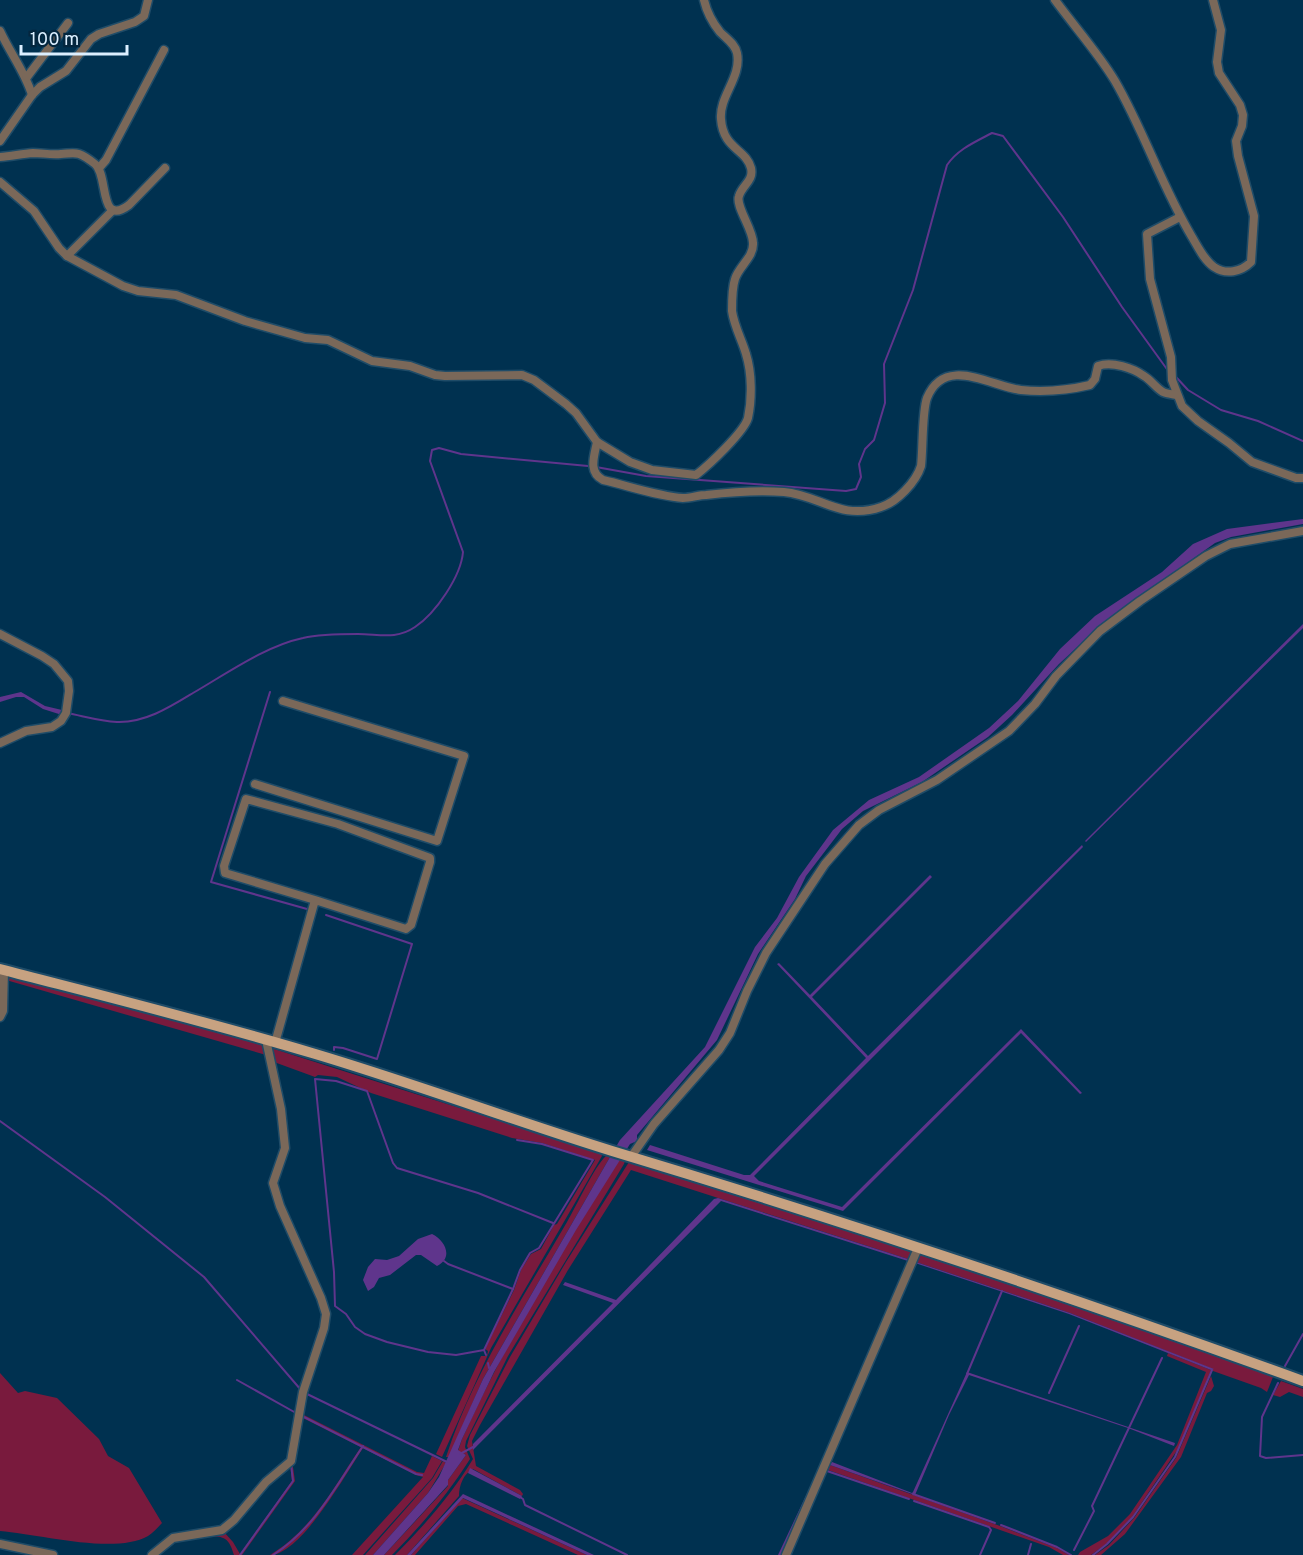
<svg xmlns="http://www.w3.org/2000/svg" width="1303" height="1555" font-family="Overpass,sans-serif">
<rect width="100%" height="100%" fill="#003150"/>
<!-- green -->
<g fill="#791a3d">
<polygon points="8,975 262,1045 266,1055 6,980"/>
<polygon points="271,1048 601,1153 602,1156 491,1348 442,1457 436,1454 481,1356 487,1356 488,1351 485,1349 514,1290 521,1270 531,1254 541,1249 554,1225 557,1224 595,1160 542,1143 512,1138 371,1093 337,1077 318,1075 315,1077 274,1062"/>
<path d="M606,1156L610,1157L483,1379L449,1457H446C473,1373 523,1298 567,1222C577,1205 594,1167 606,1156Z"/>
<path d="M619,1160L625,1161L624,1164L508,1356L466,1441L465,1447L470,1459C448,1494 421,1526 392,1555H384L448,1486V1480L466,1455L458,1451L462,1439C505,1343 562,1249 619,1160Z"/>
<path d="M629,1162L912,1251L911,1260L631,1170L568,1270L480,1425L472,1441L476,1466L520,1490L523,1494L522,1496L473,1469C463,1474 459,1486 459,1496L407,1555H395C424,1526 452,1494 473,1459L467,1446L470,1435L510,1357L566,1262Z"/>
<polygon points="920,1254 1170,1338 1273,1377 1267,1392 1261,1388 1213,1371 1213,1369 1070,1313 916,1262"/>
<polygon points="1168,1353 1211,1370 1180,1446 1132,1517 1106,1544 1091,1555 1078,1555 1080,1552 1108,1536 1130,1514 1177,1445 1206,1372 1167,1356"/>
<path d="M0,1373L18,1393L25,1391L57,1398L99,1439L108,1456L129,1468L162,1523C158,1527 153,1533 148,1536C115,1555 39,1534 0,1531Z"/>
<polygon points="1211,1376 1214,1386 1211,1391 1207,1393 1181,1457 1125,1534 1101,1555 1095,1555 1109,1545 1134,1518 1176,1458"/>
<polygon points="1281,1381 1303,1389 1303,1397 1289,1392 1280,1397 1273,1395"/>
<path d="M302,1414L417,1472L424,1473L432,1456L442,1461L432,1478L363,1555H352L423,1477L416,1475L363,1448C347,1472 301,1555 270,1555C313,1529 333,1488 361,1447L301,1417Z"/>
<path d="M292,1460L295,1481L242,1555H234C232,1549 230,1542 225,1539C217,1533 186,1537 177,1541C170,1545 163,1550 157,1555H153L174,1539L224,1532L233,1542L240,1554L292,1481L290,1464Z"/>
<polygon points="443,1461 446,1463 428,1493 373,1555 365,1555 433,1478"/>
<polygon points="830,1465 1000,1526 1057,1548 1069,1555 1063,1555 1049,1547 828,1470"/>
<polygon points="462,1498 587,1555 578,1555 466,1504 458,1506 415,1555 411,1555"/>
</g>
<!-- water -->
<g fill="#5f358c">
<polygon points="1303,519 1303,524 1231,537 1215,543 1102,624 1059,664 1012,715 988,737 922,782 863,811 842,829 806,876 795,899 758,954 717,1040 637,1135 637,1141 630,1144 576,1230 494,1372 462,1439 458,1450 466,1455 448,1480 448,1485 384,1555 373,1555 428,1493 439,1477 483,1379 610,1157 620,1140 705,1047 755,947 777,918 799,877 833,830 869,800 919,777 989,728 1018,701 1060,649 1095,616 1162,572 1193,544 1227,529"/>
<polygon points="1303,624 1303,628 1086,842 1085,841"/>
<polygon points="21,692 45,706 62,710 62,715 43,709 24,697 16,697 0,702 0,697"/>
<polygon points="1082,845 1083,847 754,1176 759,1181 842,1207 1021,1029 1082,1093 1080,1094 1021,1033 843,1211 647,1150 650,1145 744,1175 750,1175 866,1058 777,964 779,963 810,995 930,875 932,877 812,997 868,1056"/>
<polygon points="718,1198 911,1260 911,1262 721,1201 473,1450 473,1444 613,1303 563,1285 565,1282 616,1300 714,1199"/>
<path d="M432,1234C445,1240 454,1258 437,1266L421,1255H416L390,1275L379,1278L374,1287L368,1291L363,1280L368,1267L375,1259L387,1260L399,1256L418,1239Z"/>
<polygon points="916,1262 1070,1313 1214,1369 1211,1370 1069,1314 915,1263"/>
<polygon points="967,1372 1175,1443 1174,1446 1128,1428 969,1375 949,1415 915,1495 830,1465 832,1462 912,1493 913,1492"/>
<polygon points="470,1468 522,1496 520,1499 468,1473"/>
<polygon points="819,1468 821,1468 782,1555 778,1555"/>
<polygon points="463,1494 594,1555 587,1555 463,1498 411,1555 407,1555"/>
</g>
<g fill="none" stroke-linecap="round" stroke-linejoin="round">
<!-- stream -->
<g stroke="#5f358c" stroke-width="2">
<polyline points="1176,377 1188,390 1221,410 1258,421 1303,441"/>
<path d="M596,467L646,476L846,491L856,489L861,477L859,464L865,449L874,440L885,403L884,364L913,290L947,165C958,149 975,142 992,133L1003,136L1063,217L1122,307L1169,372"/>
<polyline points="270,692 211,882 307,909"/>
<path d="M67,713C83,716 100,721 117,722C145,723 170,707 193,693C226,674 265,646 303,638C320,634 340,634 358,634C379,634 396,640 415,627C436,613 461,576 463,552L430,461L432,450L439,448L461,454L588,466"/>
<polyline points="326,915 412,944 377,1059 343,1048 334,1047 334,1050"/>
<polyline points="0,1121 105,1197 204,1277 301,1390"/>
<polyline points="444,1261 448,1264 513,1289"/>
<polyline points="484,1350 513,1289 520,1270 530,1253 539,1248 593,1160 542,1144 517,1140"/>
<polyline points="486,1355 484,1350 456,1355 428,1352 387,1342 365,1334 355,1327 346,1314 335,1306 334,1272 315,1079 336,1081 367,1091 393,1163 397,1168 478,1193 553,1223"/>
<polyline points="488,1363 489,1368"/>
<polyline points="1285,1366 1303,1334"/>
<polyline points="967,1374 1002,1291"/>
<polyline points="237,1380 296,1413"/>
<polyline points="1278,1383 1262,1417 1260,1456 1266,1458 1303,1455"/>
<polyline points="305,1393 447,1462"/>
<polyline points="1049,1393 1079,1326"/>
<polyline points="302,1416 416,1474 422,1475"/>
<polyline points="460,1454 473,1447"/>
<polyline points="827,1471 909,1499"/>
<polyline points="913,1494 995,1523"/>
<polyline points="520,1497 523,1499 525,1505 627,1555"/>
<polyline points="914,1501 989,1527 991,1530 980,1555"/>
<polyline points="1001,1525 1057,1547 1071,1555"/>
<polyline points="1074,1550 1094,1511 1092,1506 1162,1358"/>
<polyline points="240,1555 293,1481 291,1464"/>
<path d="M273,1555C314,1529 336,1486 363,1446"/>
<polyline points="1028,1555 1031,1544"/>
<polyline points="1093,1555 1107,1544 1133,1517 1175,1457 1212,1370"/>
</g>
<defs>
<g id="minor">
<path d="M1055,0C1074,26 1099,54 1115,81C1144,131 1162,187 1192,237C1198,247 1204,260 1214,267C1226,275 1241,272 1251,262L1254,216L1238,156L1236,141L1242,126L1243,115L1240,105L1219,73L1217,62L1221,30L1213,0"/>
<path d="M0,31C10,53 25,72 32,95"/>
<polyline points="27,77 68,23"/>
<polyline points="0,141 32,95 40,87 66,71 91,39 99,34 135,22 144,16 148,0"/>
<path d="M0,157C11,156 22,154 33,153C42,153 51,155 61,154C67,154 73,152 79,154C85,156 90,160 95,164C109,175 98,228 129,205L165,168"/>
<polyline points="99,168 106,160 164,50"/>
<path d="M0,182L34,211L59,248L67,256L123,286L138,291L176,295L245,321L305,338L328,340L372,361L410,366L435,375L445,376L522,375L534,380L566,404L576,413L597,442L630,462L652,470L696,475C709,465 744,432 748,418C752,399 752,373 746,354C742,340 734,326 732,311C732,301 732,288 735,279C739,266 754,257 753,243C753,229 735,206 739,196C742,185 754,181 751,168C746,149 723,149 721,119C719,96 742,77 737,53C735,44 727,39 720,32C712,22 707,13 704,0"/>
<polyline points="1180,217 1147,234 1150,279 1171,357 1172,380 1182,406 1198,421 1229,443 1252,462 1296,478 1303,478"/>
<polyline points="67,256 113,210"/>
<path d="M597,442C594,457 588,472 603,480C629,486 657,496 683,498C691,498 699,495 706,495C731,492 759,490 784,492C820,495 840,521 881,507C897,502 916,482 921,466C923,450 922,411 927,398C945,354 992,387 1021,390C1043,392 1069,390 1090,385L1095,379L1098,366C1112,361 1133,368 1144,376C1151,380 1156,388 1163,392C1167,394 1172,394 1177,395"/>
<polyline points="0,634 42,656 54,664 68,681 69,691 66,713 61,721 52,727 26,731 0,743"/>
<polyline points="255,784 437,841 464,756 283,701"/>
<polyline points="0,1017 3,1011 4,970"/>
<polyline points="275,1043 315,900 225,873 224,866 246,799 338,824 430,858 430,862 411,925 406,929 315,900"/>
<polyline points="631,1157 654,1124 719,1050 730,1033 747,991 766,953 825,864 859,825 879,810 937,780 1009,731 1035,704 1056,676 1100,631 1140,601 1206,556 1230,544 1303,531"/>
<polyline points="0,1544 53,1555"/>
<polyline points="152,1555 173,1538 222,1530 234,1520 266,1482 291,1461 303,1392 324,1328 326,1314 321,1298 280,1206 273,1183 285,1148 281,1109 266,1040"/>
<polyline points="786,1555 918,1248"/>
</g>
<path id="major" d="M0,969C104,996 209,1022 312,1053C413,1083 512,1120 612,1151C845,1221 1075,1298 1303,1381"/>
</defs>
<!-- minor casing -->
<use href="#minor" stroke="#1f4c68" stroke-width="11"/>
<!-- major casing -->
<use href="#major" stroke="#1f4c68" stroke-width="14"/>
<!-- minor -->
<use href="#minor" stroke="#7a6859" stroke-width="8"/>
<!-- major -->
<use href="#major" stroke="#c7a281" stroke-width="10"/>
</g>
<!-- scale -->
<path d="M21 45v9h106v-9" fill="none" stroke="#dcefff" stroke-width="3"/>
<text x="30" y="45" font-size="18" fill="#dcefff" stroke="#04263e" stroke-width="4.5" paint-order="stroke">100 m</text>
</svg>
